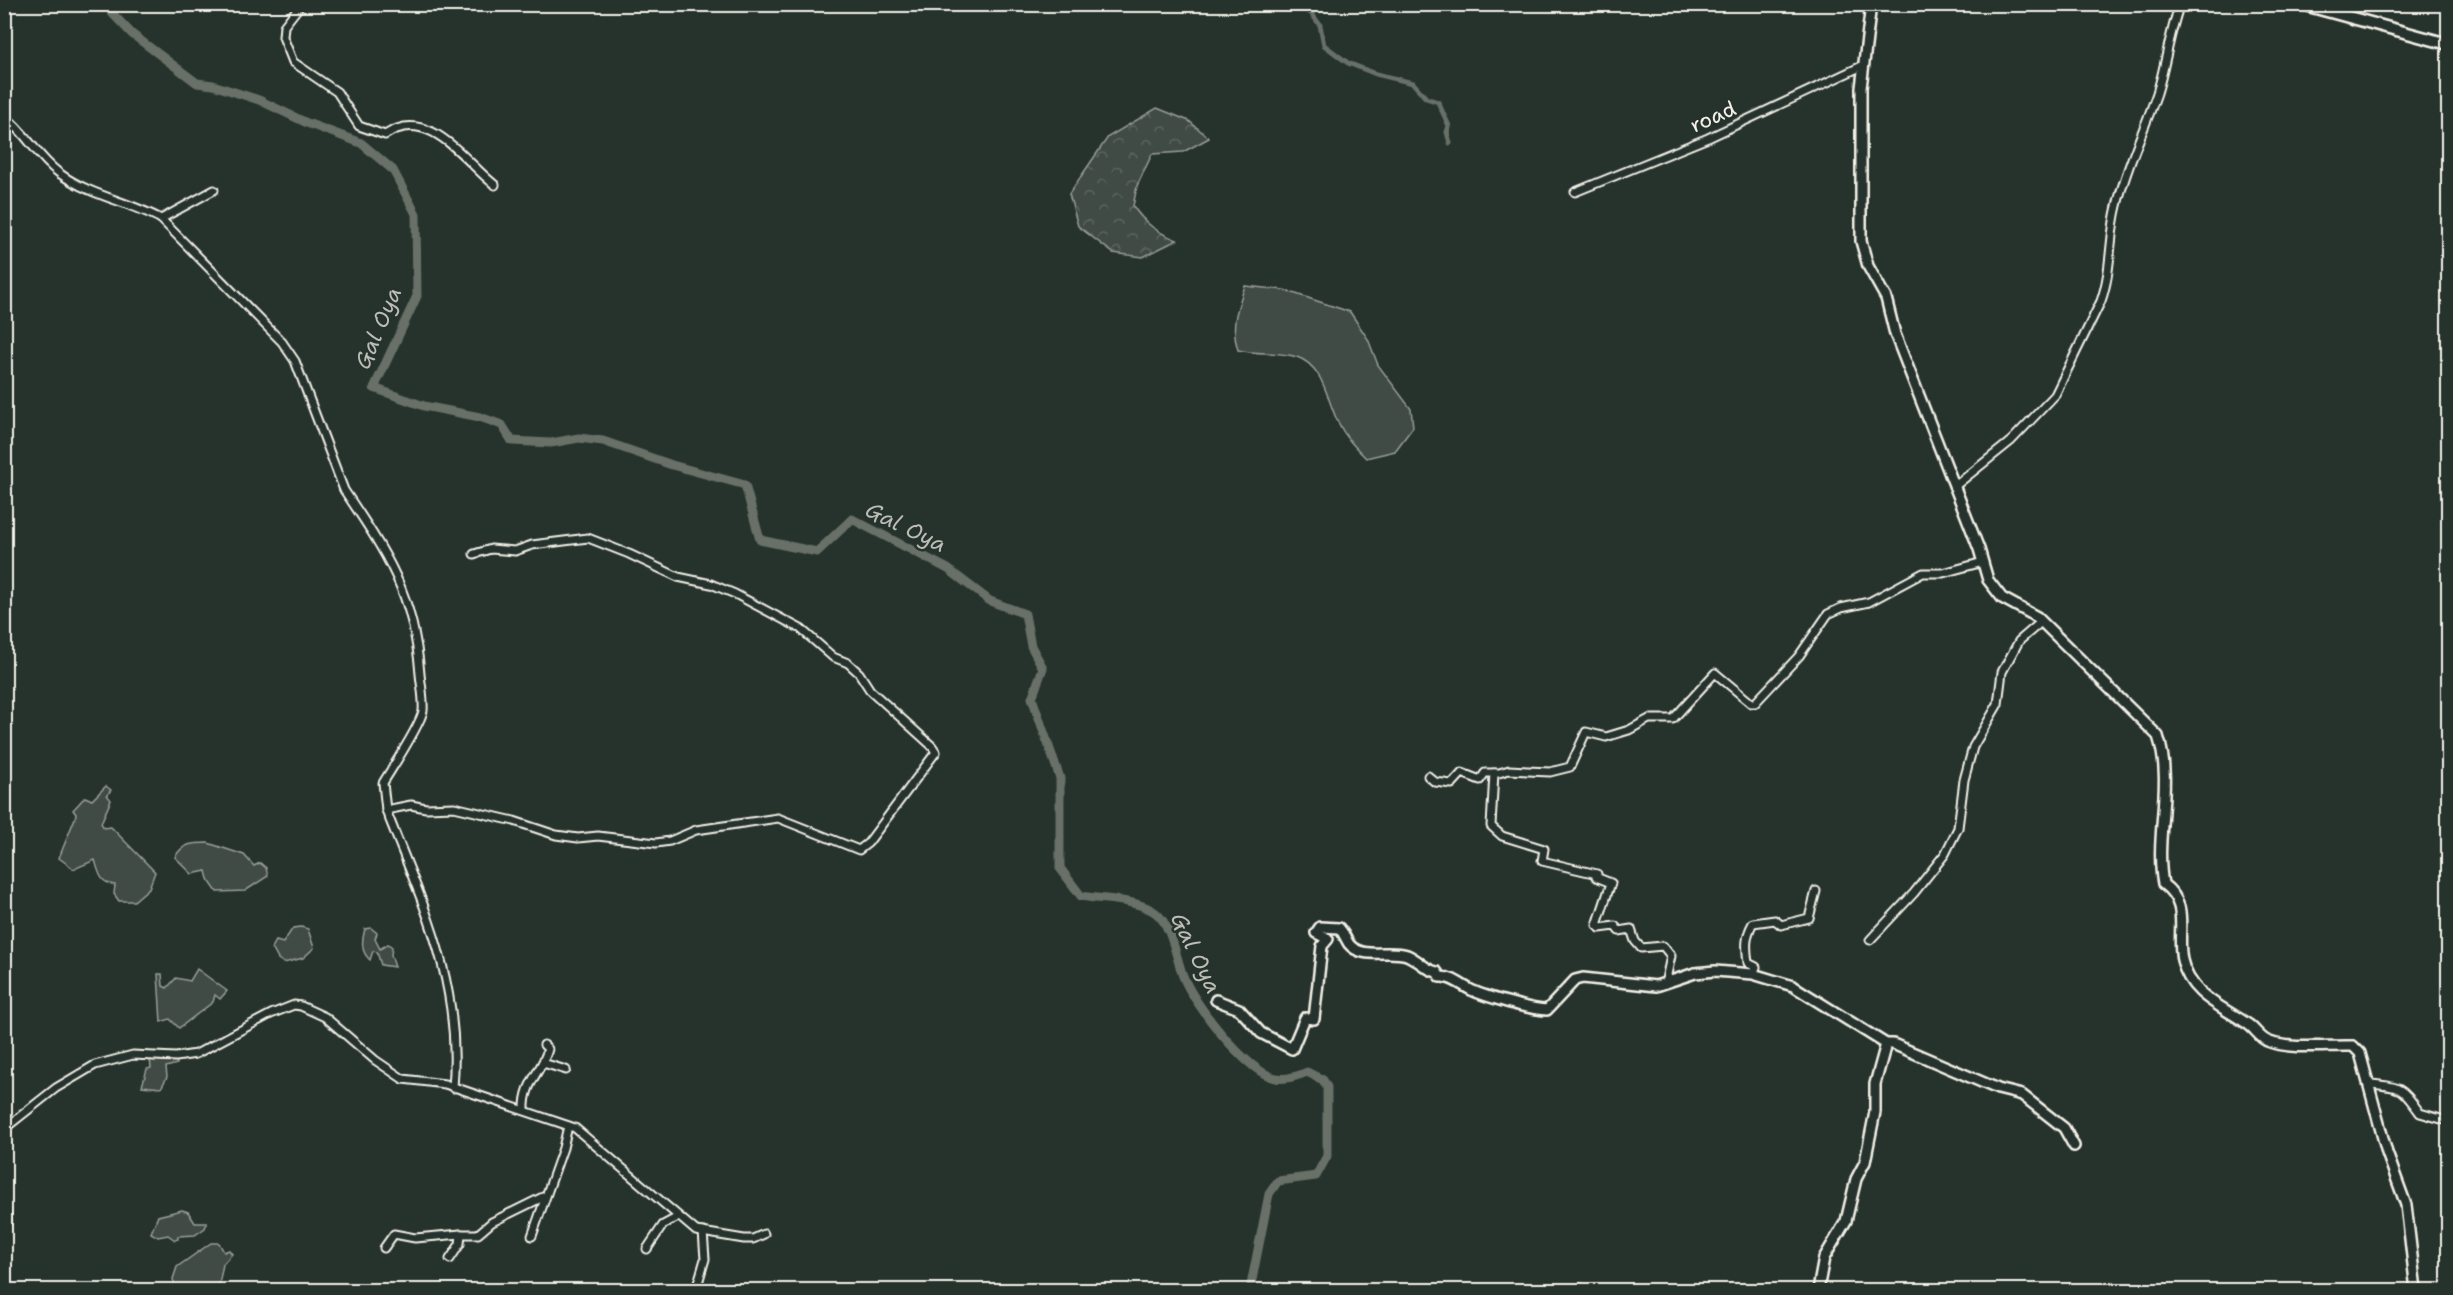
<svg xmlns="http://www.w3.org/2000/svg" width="2453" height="1295" font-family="'Shantell Sans',sans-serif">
<defs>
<pattern id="forest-crowns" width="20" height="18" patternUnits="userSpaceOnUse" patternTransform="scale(1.5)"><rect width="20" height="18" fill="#414b45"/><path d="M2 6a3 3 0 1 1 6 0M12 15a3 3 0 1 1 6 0" fill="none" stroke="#5d6560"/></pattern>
</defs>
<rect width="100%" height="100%" fill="#26332d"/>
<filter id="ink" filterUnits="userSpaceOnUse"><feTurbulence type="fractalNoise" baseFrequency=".0167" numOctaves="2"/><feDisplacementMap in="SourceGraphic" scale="12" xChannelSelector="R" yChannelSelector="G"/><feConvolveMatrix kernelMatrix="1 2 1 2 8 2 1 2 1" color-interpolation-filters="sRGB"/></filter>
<g filter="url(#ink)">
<!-- green -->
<g fill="#414b45" stroke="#9a9e96" stroke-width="1.5">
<path d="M1245,286L1284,290L1350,312L1368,339L1378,365L1411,409L1413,427L1395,451L1366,458C1355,447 1345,437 1338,422C1327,401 1324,366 1297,357C1277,351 1258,355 1238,350C1230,326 1237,309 1245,286Z"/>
<path d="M106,786L111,790L107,795L111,800L101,823L104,828L111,827L155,872L149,888L134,901H119L114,894L115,885C100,883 99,873 95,860L74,869L59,858L75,818L76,814L73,810L85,797L92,800Z"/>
<path d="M208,843L244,855L254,866L260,863L266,868L268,876L245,891L217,892L208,879L206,871L192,874L175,857C183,843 193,843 208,843Z"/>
<polygon points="301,927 308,929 314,948 303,958 284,963 278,959 272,948 276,941 283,943 293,928"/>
<path d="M365,929L371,928L377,933L375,939L380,949L388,944L392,947L391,955L395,967L381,965L377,952L373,951L370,960C360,951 362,940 365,929Z"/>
<polygon points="197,969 227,991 220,999 215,995 213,1002 179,1028 170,1019 161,1022 158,974 162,974 163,986 167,988 176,978 190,981"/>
<polygon points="150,1059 176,1060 177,1064 166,1067 167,1077 161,1088 142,1086 147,1069 151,1068"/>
<polygon points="182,1210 188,1212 195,1223 207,1223 205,1228 195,1235 178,1236 178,1239 175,1240 168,1235 158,1237 151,1233 158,1216"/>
<polygon points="211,1243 219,1243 224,1252 229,1250 232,1254 223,1264 218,1290 176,1290 173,1279 177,1267"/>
</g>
<!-- forest -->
<path fill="url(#forest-crowns)" stroke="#9a9e96" stroke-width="1.5" d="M1157,108L1189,121L1209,138L1183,152L1152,154L1137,186L1133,206C1145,224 1157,232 1177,240L1143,257L1113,253L1078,226L1069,194L1108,137Z"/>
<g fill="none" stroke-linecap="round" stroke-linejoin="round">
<!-- canal -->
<polyline stroke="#676f68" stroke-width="5" points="1295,4 1311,13 1320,25 1324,45 1348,63 1376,74 1413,83 1426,98 1438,102 1449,126 1447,132 1450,143"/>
<!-- river -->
<path stroke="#676f68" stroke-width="9" d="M114,4L111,12L132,34L197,83L213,85L259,100L307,123L361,143L393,170L416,214L417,296L374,388L424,406L480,417L502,425L512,441L551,443L579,438L603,441L672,465L745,485L760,540L817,552L852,519L948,569L990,601L1025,614L1031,646L1043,668L1032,698L1060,778V868L1081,896C1103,900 1138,899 1156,913C1172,926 1176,958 1183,976C1193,1003 1247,1073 1276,1078C1286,1080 1298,1076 1307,1072L1323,1080L1327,1087V1156L1316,1176L1278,1181L1269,1194L1250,1290"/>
<defs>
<g id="minor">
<path d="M301,4L284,26L283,37L293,62L337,92L359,126L385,135C429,105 464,161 495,185"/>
<path d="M4,116C26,132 37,157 59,173C90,196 128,201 161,219L282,342L295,361L344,490C387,554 414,594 420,674C421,685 424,699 423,711C420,726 392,768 383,783L386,810C423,905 462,982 453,1088"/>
<polyline points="1575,192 1708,138 1862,66"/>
<polyline points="161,219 214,190"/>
<path d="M1955,486L2011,441L2055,395L2101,301C2112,270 2109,237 2117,206C2126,167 2144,131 2157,93C2166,64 2169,34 2180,4"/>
<polyline points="1494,773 1491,826 1502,836 1544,849 1542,861 1597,874 1596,877 1611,883 1597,925 1600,928 1615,926 1619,931 1631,929 1635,941 1641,948 1663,946 1671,956 1665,984"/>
<polyline points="1428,776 1435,782 1452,784 1462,773 1480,780 1485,773 1499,773 1509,770 1550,772 1570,767 1586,732 1606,737 1629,730 1649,719 1673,719 1715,673 1751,703 1755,703 1799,656 1828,614 1841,608 1869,602 1923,573 1943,573 1983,562"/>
<polyline points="386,810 411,805 426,808 454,807 514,821 556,835 578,838 598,836 656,843 670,841 696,830 778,818 859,850 868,843 936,752 932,746 870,690 859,673 848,663 833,657 801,629 735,594 711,584 678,577 629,554 588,538 532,545 515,551 491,549 474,554"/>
<polyline points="1870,940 1914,893 1945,854 1958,828 1964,780 1973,747 1998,704 2002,672 2019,641 2041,622"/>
<path d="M1753,974L1756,967L1748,963C1746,947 1745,937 1753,923L1775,920L1781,925L1809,918L1816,891"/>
<polyline points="543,1063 566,1070"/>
<path d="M2370,1084C2402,1087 2401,1087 2420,1113L2448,1121"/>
<path d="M525,1110C524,1082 542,1072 548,1049L544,1045"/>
<polyline points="4,1129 56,1088 95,1065 133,1055 176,1057 196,1054 271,1014 294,1005 301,1006 325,1017 375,1060 403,1079 445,1084 575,1128 696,1231 744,1239 753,1239 764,1234"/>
<polyline points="4,1202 7,1220 4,1234"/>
<polyline points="532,1236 563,1148 568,1126"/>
<polyline points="384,1248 394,1234 415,1238 461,1234"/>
<polyline points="647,1249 663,1225 678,1217"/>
<polyline points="450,1259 460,1244 461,1234 478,1234 492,1222 543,1197"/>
<polyline points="1581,1288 1584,1290"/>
<polyline points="696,1290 705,1259 703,1232"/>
</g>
<g id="secondary">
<path d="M1871,4L1861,88V241L1868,266L1886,298L1895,334L1979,549L1988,580L2002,598L2037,617L2158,736C2174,784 2154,836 2163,884C2191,905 2176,931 2182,960C2190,996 2222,1006 2249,1025C2256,1030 2261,1040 2270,1042C2292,1050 2329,1045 2353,1046L2360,1053L2387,1153L2406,1205L2416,1290"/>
<path d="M1216,1000L1239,1009L1261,1033L1292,1049L1305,1018L1314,1019L1322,946L1328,939L1316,933L1320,927L1339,928C1344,933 1345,938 1349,944C1362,960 1389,949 1407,955C1419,960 1425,970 1437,972L1440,977C1451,976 1461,985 1471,990C1486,997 1532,1010 1547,1010L1575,980L1583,978L1656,986L1695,973L1715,971L1753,974L1793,986L1886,1044H1893L1998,1089L2022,1095L2064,1128L2074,1146"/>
<polyline points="1818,1290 1824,1258 1846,1221 1856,1179 1865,1162 1875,1112 1875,1084 1886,1044"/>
</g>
<polyline id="primary" points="2301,4 2448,44"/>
</defs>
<!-- minor casing -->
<use href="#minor" stroke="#f4f1e8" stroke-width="11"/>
<!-- secondary casing -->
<use href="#secondary" stroke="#f4f1e8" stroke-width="14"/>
<!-- primary casing -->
<use href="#primary" stroke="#f4f1e8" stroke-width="15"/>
<!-- minor -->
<use href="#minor" stroke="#26332d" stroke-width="7"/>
<!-- secondary -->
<use href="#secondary" stroke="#26332d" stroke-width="9"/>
<!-- primary -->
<use href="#primary" stroke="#26332d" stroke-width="10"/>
</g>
</g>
<g text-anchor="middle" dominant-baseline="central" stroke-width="5" stroke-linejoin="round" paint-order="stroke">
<!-- street labels -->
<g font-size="21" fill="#f4f1e8" stroke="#26332d">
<text transform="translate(1713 117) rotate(-24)">road</text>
</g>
<!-- water labels -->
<g font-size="22" font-style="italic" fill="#bcbdb5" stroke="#26332d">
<text transform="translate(378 328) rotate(-67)">Gal Oya</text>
<text transform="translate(906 527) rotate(26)">Gal Oya</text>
<text transform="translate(1196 953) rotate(64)">Gal Oya</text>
</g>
</g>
<!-- margin -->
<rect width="2453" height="1295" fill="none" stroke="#26332d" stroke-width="24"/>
<rect x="12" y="12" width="2429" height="1271" fill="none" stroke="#f4f1e8" stroke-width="2" filter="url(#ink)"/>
</svg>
